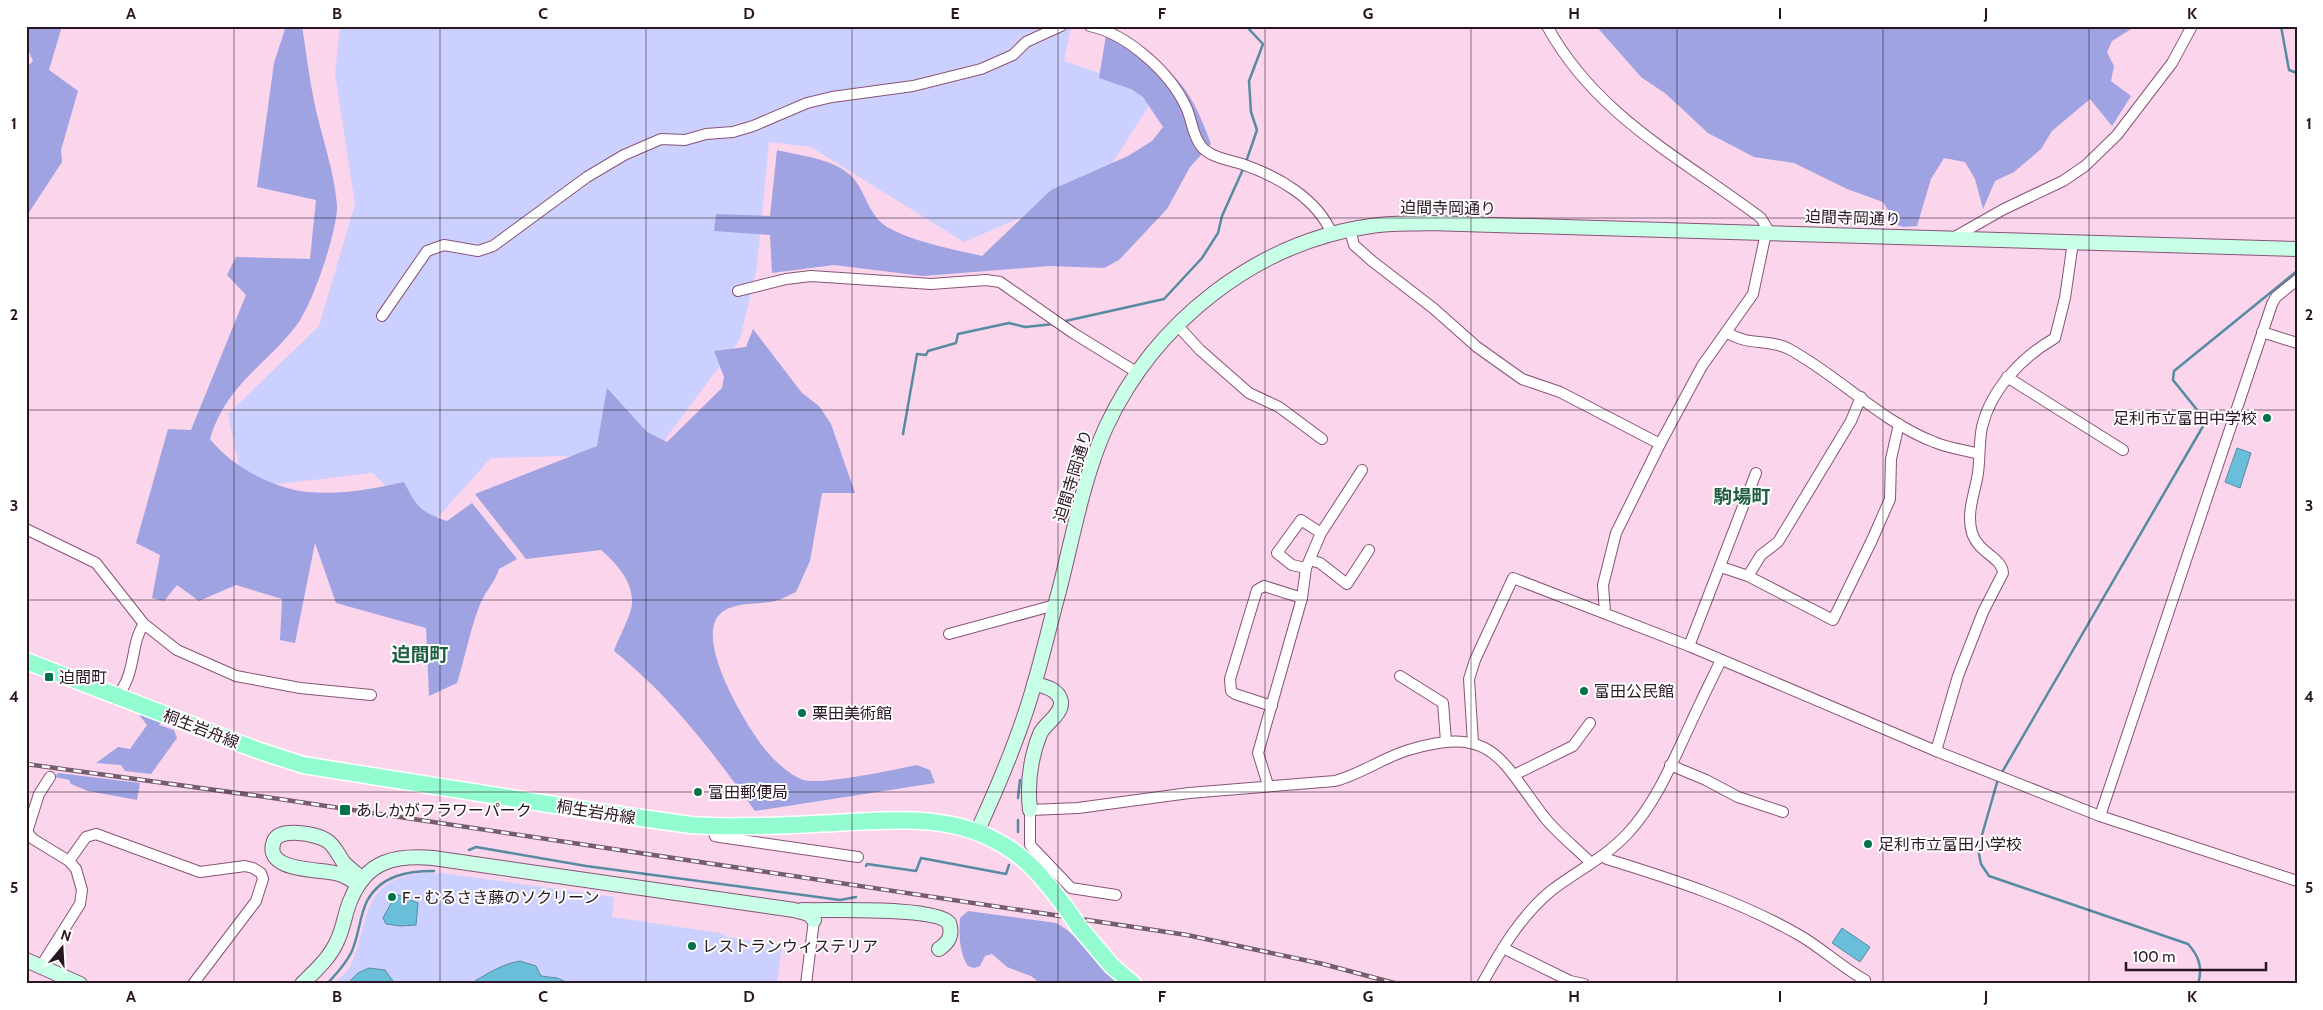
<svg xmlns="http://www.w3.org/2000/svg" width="2323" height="1010" font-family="Cabin,'Noto Sans JP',sans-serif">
<rect width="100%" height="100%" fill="#fad5ec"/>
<!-- green -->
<g fill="#ccd0fe">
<polygon points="340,26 1071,26 1064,61 1157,93 1099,184 964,242 811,147 769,142 757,267 740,339 654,454 491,458 428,528 373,473 244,488 228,414 319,326 355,204 335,74"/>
<path d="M422,873H441L614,897L612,917L720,933L727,937L782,946L777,982L772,981L771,984H334C340,978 349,971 352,963C370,919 361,880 422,873Z"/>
</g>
<!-- forest -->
<g fill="#9fa3e2">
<polygon points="26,26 62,26 49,70 78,91 61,150 62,162 26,217 26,68 33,61 26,45"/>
<path d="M286,26H302C306,51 309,77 314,101C321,135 334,170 337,205C338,230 312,306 296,326C264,367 226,385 210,439C231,466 274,489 308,492C339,495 374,489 404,482C417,507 420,512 447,521L472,503L517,559L499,569C495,583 484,592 479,607C470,630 465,658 457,683L429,696L426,628L336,603L315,543L295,643L280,640L282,599L236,585L199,601L177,585L164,601L152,598L160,555L136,543L168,429L191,430L246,295L227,275L236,257L310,259L316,200L257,187L274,63Z"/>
<polygon points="1596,26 2136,26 2112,41 2107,52 2114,66 2111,81 2131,96 2112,126 2090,99 2052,131 2041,149 2014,172 1995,181 1983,209 1975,179 1965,162 1944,158 1931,179 1917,226 1903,227 1892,223 1889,212 1883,202 1847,189 1794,163 1754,157 1708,133 1666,94 1641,77"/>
<path d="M1106,35C1130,48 1163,61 1180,83C1195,101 1203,123 1211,144L1190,167L1167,209L1119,260L1104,268L1050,266L923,276L834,265L772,273L770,235L714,231L716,214L770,216L777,150C800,156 830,158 849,174C865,187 867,215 887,227C914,242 952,249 982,256L1051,190L1128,156L1152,141L1163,127L1143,97L1131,89L1099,78Z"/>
<path d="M753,329L802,393L819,406L831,424L855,493H822L810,561L796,592C789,595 782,599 775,601C759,605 733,601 720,614C693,640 749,731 768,753C777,763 789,774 801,779C817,787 896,769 917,765L930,770L935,783L755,811C711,750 673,699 614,651C618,639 632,614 632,603C633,581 616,563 601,550L526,559L475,494L597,446L607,388L647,432L667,442L722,388L724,377L714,351L746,347Z"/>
<polygon points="142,712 162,720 159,725 174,730 177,738 151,774 125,771 121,765 96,763 118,747 130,749 147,725 140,716"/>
<polygon points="58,773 140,783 137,800 88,791 71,784 69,780 55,777"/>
<path d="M968,911L1056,923C1082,937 1098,965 1120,984H1041L1031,976L1007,967L992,954L985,956L980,966L974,968L968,966C959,952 959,935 960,918Z"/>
</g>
<!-- water -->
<g fill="#69bed9" stroke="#568ba2">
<polygon points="2237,448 2251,453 2240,488 2225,482"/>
<polygon points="396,894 418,903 416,925 400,926 386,924 383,918"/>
<polygon points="1842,928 1870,947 1860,962 1832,943"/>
<path d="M520,961L536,966L541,976L557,978L566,982L547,984H476L475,981C490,972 503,964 520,961Z"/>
<polygon points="369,968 385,970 395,984 347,984 358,973"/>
</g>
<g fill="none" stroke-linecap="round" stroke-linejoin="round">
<!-- stream -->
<g stroke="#568ba2" stroke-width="2.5">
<polyline points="1246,26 1263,44 1249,81 1251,112 1257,130 1246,162"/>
<polyline points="2281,26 2289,70 2297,73"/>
<polyline points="1061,322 1164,299 1202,258 1218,233 1222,216 1244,167"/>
<polyline points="903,434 917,354 926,355 928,351 956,343 958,334 1009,323 1025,327 1054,324"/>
<polyline points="2001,774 2206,421 2173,380 2174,371 2297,271"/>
<path d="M1998,779L1978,849L1981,864L1989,876L2188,944C2199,956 2203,968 2198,984"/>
<polyline points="1018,798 1020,780"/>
<polyline points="1018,820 1018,832"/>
<polyline points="469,850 476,847 586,866 840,900 856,897"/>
<polyline points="866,866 867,864 916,871 921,858 1006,874 1009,865"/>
<path d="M327,984C336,974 345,965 351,953C359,937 359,917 367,901C381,875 408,871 434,871"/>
</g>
<defs>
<g id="street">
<path d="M1090,26C1127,34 1170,72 1186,107C1192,119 1192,135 1201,146C1209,157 1229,160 1242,164C1277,176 1317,198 1332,234"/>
<path d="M1350,230L1354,245L1372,261L1433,308L1477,347L1522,379L1560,392L1660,444L1702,366L1753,294L1767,228L1761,218C1683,159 1596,116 1547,26"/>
<polyline points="1953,238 2004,209 2063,181 2085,166 2117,135 2172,63 2192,26"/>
<polyline points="738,291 786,279 811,276 931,284 986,280 1000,282 1073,333 1138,373"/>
<polyline points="382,316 427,251 444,245 478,251 493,246 587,177 624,155 661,139 685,140 706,134 733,132 753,126 807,103 832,97 913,86 981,69 1013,55 1026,42 1061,26"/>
<polyline points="1177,325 1200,350 1249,393 1279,407 1322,439"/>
<path d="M1726,332C1750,347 1768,338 1789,349C1839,376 1880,421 1934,442C1948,448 1964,450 1979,454"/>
<polyline points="2262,332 2297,343"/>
<polyline points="2007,377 2123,450"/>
<polyline points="26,529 96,563 144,624 177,650 236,676 300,688 371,695"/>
<polyline points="1310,560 1320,563 1347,584 1369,550"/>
<polyline points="1721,567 1748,576 1761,555 1778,542 1851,421 1861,397"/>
<polyline points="1306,568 1292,565 1277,553 1301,520 1321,533"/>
<polyline points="1748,576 1833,620 1872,540 1890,499 1891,459 1899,424"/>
<polyline points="1605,612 1603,585 1616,533 1660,444"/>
<polyline points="949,634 1055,605"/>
<polyline points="1689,646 1756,473"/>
<polyline points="1400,676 1443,703 1446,741"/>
<path d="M117,696C137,673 130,643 144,624"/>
<polyline points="1272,706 1235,694 1231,691 1230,679 1257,590 1264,586 1302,598"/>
<polyline points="1473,743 1469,679 1475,660 1513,578 1689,646 1936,751 2100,816 2297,881"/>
<path d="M1936,751L1958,676L1983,612L2003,573C2002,557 1979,554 1972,533C1966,512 1975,493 1978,473C1980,458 1979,442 1982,427C1991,389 2022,357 2055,338L2065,298L2073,242"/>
<polyline points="1670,765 1706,780 1738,797 1783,812"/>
<polyline points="1514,775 1573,746 1590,723"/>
<polyline points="1268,785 1258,753 1302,598 1306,568 1321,533 1362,470"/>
<polyline points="2100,816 2272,304 2276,297 2297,280"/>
<polyline points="713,826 715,836 720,837 858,857"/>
<polyline points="27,832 33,839 69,861 76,869 82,890 80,904 41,966"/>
<polyline points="27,832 39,794 50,777"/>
<path d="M1602,856L1607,859C1672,879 1740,901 1799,935C1822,948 1841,967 1865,980"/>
<polyline points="69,861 86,837 96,834 200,872 245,866 253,868 261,873 263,879 256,901 193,984"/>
<path d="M1116,895L1071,888L1030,845V810L1078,808L1189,793L1335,781C1362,774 1385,756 1412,749C1494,725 1501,761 1545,818C1558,834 1576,848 1591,863"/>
<polyline points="1503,948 1570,981 1584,984"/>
<polyline points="806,984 814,920"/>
<path d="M1482,984C1501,950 1521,915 1552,890C1577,871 1606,857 1628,833C1656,803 1673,761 1690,725C1700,703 1711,681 1721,660"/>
</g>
<g id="secondary">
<path d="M1030,810C1027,783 1030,759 1040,734C1045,723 1062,715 1061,702C1059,689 1044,686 1034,684"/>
<path d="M977,832C994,795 1010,758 1023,720C1038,678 1047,634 1059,591C1073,537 1083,478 1106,427C1155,322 1256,242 1371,226C1391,223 1410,224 1430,223L2297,249"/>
<path d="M358,885C351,879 344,875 335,873C317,869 262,871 274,841C280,827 316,834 326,840C335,845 339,857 345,864C351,870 357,874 363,879"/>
<path d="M802,910C828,911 935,906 949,923C953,935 949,942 939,949"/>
<polyline points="26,960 80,984"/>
<path d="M302,984C315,971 331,957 338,939C344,926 345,912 351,899C367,860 396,855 433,858L794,910L809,914L814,920"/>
</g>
<g id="primary">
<path d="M26,661L257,750L303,765L592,811L691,825C739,828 787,825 835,823C894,820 953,813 1005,846C1031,861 1048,885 1066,908"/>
<polyline points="1079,927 1112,966 1133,984"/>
</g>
</defs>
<!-- street casing -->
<use href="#street" stroke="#885376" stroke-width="12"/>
<!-- secondary casing -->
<use href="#secondary" stroke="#885376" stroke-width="16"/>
<!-- primary casing -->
<use href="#primary" stroke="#fff" stroke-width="19"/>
<!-- street -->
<use href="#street" stroke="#fff" stroke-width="10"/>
<!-- secondary -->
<use href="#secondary" stroke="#c9fee7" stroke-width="14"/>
<!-- primary -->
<use href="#primary" stroke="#92fcd0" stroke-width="16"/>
<defs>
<polyline id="rail" points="26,764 266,797 1187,935 1323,964 1398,984"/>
</defs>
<!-- rail casing -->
<use href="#rail" stroke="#765c6d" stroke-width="4.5"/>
<!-- rail -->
<use href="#rail" stroke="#fff" stroke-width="2.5" stroke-dasharray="8" stroke-linecap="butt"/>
<defs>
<polyline id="primary-bridge" points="1066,908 1079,927"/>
</defs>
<!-- primary-bridge casing -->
<use href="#primary-bridge" stroke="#fff" stroke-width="19" stroke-linecap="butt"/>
<!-- primary-bridge -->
<use href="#primary-bridge" stroke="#92fcd0" stroke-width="16"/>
</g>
<!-- grid -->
<path fill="none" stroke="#2a1523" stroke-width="1" stroke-opacity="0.55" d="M234,26V984M440,26V984M646,26V984M852,26V984M1058,26V984M1265,26V984M1471,26V984M1677,26V984M1883,26V984M2089,26V984M26,218H2297M26,410H2297M26,600H2297M26,792H2297"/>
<!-- markers -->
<g fill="#03714a" stroke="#fff" stroke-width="2">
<circle cx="2267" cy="418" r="5"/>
<rect x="44" y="672" width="10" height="10" rx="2.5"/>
<circle cx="1584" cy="691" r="5"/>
<circle cx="802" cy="713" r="5"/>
<circle cx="698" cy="792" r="5"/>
<rect x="339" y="804" width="12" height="12" rx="2.5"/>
<circle cx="1868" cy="844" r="5"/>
<circle cx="392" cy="897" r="5"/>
<circle cx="692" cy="946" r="5"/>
</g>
<g text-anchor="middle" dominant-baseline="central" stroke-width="4" stroke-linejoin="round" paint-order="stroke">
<!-- street labels -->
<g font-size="16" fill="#2a1523" stroke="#fff">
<text transform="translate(1448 208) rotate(1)">迫間寺岡通り</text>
<text transform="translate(1853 218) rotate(2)">迫間寺岡通り</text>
<text transform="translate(1073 476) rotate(-73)">迫間寺岡通り</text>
<text transform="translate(201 729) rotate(21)">桐生岩舟線</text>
<text transform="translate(596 812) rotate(9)">桐生岩舟線</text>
</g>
<!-- poi labels -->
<g font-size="16" fill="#2a1523" stroke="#fff" text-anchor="start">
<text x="2257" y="418" text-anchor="end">足利市立富田中学校</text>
<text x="59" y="677">迫間町</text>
<text x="1594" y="691">富田公民館</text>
<text x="812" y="713">栗田美術館</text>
<text x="708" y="792">富田郵便局</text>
<text x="356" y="810">あしかがフラワーパーク</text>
<text x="1878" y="844">足利市立富田小学校</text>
<text x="402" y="897">F - むるさき藤のソクリーン</text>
<text x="702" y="946">レストランウィステリア</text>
</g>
<!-- quarter labels -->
<g font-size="19" font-weight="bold" fill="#1f5e42" stroke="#fff">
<text x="1742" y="496">駒場町</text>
<text x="420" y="654">迫間町</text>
</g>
</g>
<!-- border -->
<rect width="2323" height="1010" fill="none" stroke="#ffffff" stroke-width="55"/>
<!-- north arrow -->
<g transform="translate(62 948) rotate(18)" stroke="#ffffff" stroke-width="4" paint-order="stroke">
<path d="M0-4L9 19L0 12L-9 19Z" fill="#2a1523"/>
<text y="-8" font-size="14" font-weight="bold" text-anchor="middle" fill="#2a1523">N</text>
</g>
<!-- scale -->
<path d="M2126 962v8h140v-8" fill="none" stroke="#2a1523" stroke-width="2.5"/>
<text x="2133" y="962" font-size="15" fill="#2a1523" stroke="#ffffff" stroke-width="4" paint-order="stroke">100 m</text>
<rect x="28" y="28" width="2268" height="954" fill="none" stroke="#2a1523" stroke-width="2"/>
<g font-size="16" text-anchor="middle" font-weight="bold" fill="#2a1523">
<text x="131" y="19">A</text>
<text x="337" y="19">B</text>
<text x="543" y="19">C</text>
<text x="749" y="19">D</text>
<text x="955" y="19">E</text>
<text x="1162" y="19">F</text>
<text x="1368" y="19">G</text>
<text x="1574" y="19">H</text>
<text x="1780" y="19">I</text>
<text x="1986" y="19">J</text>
<text x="2192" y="19">K</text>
<text x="14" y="129">1</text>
<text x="2309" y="129">1</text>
<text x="14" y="320">2</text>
<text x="2309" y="320">2</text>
<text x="14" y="511">3</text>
<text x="2309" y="511">3</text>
<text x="14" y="702">4</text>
<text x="2309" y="702">4</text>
<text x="14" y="893">5</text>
<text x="2309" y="893">5</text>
<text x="131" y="1002">A</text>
<text x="337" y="1002">B</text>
<text x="543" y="1002">C</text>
<text x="749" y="1002">D</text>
<text x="955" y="1002">E</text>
<text x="1162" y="1002">F</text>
<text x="1368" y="1002">G</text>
<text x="1574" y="1002">H</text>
<text x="1780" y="1002">I</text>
<text x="1986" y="1002">J</text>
<text x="2192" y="1002">K</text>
</g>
</svg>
